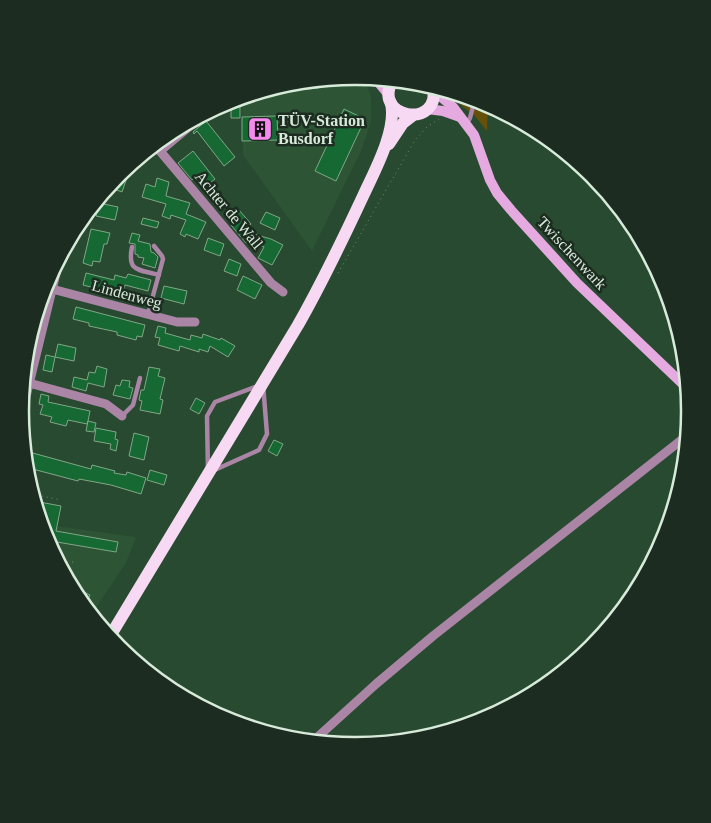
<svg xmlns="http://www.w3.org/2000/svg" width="711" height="823" font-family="'Times New Roman',serif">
<rect width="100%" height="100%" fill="#284a30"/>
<!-- built -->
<g fill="#2c5435">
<polygon points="356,76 363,77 369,91 371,98 371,122 361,151 312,251 243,155 241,97 290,82"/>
<polygon points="41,524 136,537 126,563 91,615 76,598 45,540"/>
</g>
<!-- green -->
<polygon fill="#655009" points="447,90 488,104 487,131 475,116 452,98"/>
<!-- building -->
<g fill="#176933" stroke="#81a687">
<polygon points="318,80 319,88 296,90 296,82"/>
<polygon points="240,98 240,118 231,118 231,100"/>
<polygon points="344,109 365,119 336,181 315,171"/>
<polygon points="277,116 278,140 242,141 242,117"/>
<polygon points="206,121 235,157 224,166 197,131 194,134 193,132"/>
<polygon points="193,151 215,179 205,187 196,177 192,180 178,163"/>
<polygon points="132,163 122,192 114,189 119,174"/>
<polygon points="157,178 169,182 166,196 190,203 186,214 206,222 198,239 186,234 185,237 180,234 186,220 171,215 170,219 162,216 166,204 142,197 146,184 155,187"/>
<polygon points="99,203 118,207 115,220 96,216"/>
<polygon points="239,210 251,224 243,231 271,239 283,245 272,265 258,258 264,247 249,241 246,243 231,225 237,219 234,215"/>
<polygon points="266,212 280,218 275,230 260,223"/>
<polygon points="143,218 159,222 157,228 141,224"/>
<polygon points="91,229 110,233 107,244 104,244 100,262 93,261 92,266 83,263"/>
<polygon points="132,233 140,235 138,241 150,244 151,252 154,253 158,257 155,268 142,264 144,258 138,257 138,255 135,254 135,244 129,243"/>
<polygon points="208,238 224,244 220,256 204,250"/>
<polygon points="229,259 241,264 237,276 224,271"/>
<polygon points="86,273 114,280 115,275 126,278 128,274 151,280 148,291 125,285 122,295 83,285"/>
<polygon points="243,276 262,285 255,299 237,290"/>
<polygon points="164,286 187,291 184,304 161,298"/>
<polygon points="76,307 145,325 142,337 137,336 136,340 117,335 117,332 89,326 89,323 73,319"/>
<polygon points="158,326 166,328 165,333 190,340 191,335 202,338 203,334 220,340 221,338 235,346 228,357 210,346 208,352 199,349 199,352 180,346 179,351 158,345 160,338 155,337"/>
<polygon points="58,344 76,348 74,361 55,357"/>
<polygon points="46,355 55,357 52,372 43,370"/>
<polygon points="97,366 107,369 104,387 88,383 86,391 72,387 74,377 87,380 89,372 95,373"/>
<polygon points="149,367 160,369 158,376 165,378 160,399 163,400 160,414 140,410 142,401 139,400 141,390 144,390"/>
<polygon points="122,380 130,381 129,387 133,388 130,399 113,395 116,385 120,386"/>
<polygon points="41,394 49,396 48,402 90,411 88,421 96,423 94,432 86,431 88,421 87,424 68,420 66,426 50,422 52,417 40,414 43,405 39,404"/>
<polygon points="196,398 205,403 199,414 190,409"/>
<polygon points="96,428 116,432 115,439 118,440 116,451 110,449 111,444 94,441"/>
<polygon points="134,433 149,437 144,460 129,456"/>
<polygon points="274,440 283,444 277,456 268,451"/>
<polygon points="29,452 91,469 92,465 115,471 114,473 126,475 127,472 146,478 141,494 111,485 79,479 78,481 25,467"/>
<polygon points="150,470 167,475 164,485 147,480"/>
<polygon points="34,501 61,506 56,531 118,542 116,552 45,540 42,528 44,518 39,517"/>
<polygon points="76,588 90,595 84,607 74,593"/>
</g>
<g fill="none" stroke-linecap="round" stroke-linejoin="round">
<!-- path -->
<g stroke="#708c76" stroke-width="1" stroke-dasharray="1 4" stroke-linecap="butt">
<polyline points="463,105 466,96"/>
<polyline points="338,273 415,140 427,127 439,119"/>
<polyline points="32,494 61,500"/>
<polyline points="57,562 75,562"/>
</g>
<!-- lane -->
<g stroke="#aa85a6" stroke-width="4.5">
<polyline points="467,123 470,118 475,99"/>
<path d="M132,247C127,272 138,269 159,275"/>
<polyline points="148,314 163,259 162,256 154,246"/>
<polyline points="33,324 43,320"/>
<polyline points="26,349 37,352"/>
<polygon points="263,384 267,434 259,450 208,473 207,416 215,402"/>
<polyline points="122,416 133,405 140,378"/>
</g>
<!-- street -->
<g stroke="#aa85a6" stroke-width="9">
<polyline points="153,146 160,151 271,283 283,292"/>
<polyline points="160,151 203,115"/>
<polyline points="52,289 177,322 195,322"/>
<polyline points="29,383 106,404 122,416"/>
<polyline points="21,417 60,257"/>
<polyline points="311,743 376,684 433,636 689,434"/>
</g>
<!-- secondary -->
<g stroke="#e5aadf" stroke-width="10">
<polyline points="375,78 389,95"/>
<polyline points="434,91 453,107 474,135 490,180 497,193 511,210 577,283 689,390"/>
<polyline points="427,109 443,111 460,117"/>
</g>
<!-- primary -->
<g stroke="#f8d9f4" stroke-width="12">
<path d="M393,80C370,118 442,131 433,86"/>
<polyline points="389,144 403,123 412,116"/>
<path d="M109,638L298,325C322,283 343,239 364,194C375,170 397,130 391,103"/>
</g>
</g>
<!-- icons -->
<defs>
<symbol id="building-square" viewBox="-11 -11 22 22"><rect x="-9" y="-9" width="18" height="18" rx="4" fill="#f689ed" stroke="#1d2c20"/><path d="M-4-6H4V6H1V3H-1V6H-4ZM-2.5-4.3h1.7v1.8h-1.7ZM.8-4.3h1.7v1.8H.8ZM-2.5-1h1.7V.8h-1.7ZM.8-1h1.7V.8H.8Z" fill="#111"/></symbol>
</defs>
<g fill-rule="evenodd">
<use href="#building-square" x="246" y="115" width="28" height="28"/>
</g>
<g text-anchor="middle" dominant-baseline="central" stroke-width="5" stroke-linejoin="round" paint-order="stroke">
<!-- poi labels -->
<g font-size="16" font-weight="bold" fill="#d8ebdb" stroke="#1d2c20" text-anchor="start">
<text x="278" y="120">TÜV-Station<tspan x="278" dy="18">Busdorf</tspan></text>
</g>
<!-- street labels -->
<g font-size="16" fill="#d8ebdb" stroke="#1d2c20">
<text transform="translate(229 210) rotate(50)">Achter de Wall</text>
<text transform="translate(572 253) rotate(47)">Twischenwark</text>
<text transform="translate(127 294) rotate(15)">Lindenweg</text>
</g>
</g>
<!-- crop -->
<path d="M0 0H711V823H0ZM29 411a326 326 0 1 1 652 0a326 326 0 1 1-652 0Z" fill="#1d2c20" fill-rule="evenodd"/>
<path fill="none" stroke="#d8ebdb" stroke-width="2.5" d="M29 411a326 326 0 1 1 652 0a326 326 0 1 1-652 0Z"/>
</svg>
